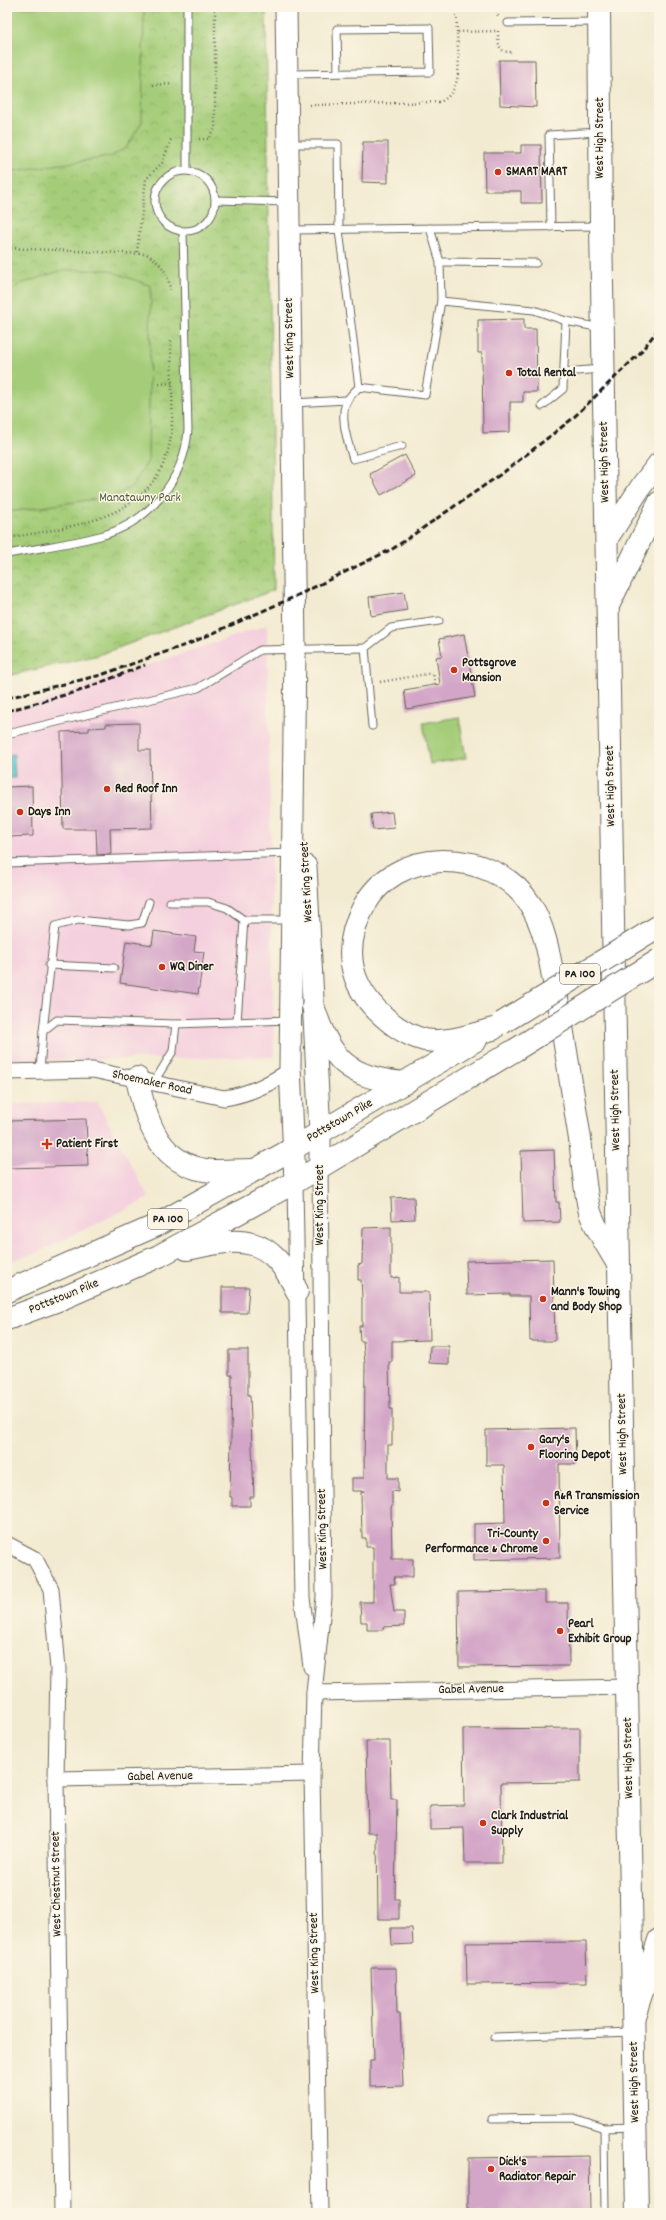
<svg xmlns="http://www.w3.org/2000/svg" width="666" height="2220" font-family="Dekko,sans-serif">
<defs>
<pattern id="park-crowns" width="20" height="18" patternUnits="userSpaceOnUse"><rect width="20" height="18" fill="#a5cd79"/><path d="M2 6a3 3 0 1 1 6 0M12 15a3 3 0 1 1 6 0" fill="none" stroke="#8daf68"/></pattern>
<pattern id="water-ripples" width="26" height="14" patternUnits="userSpaceOnUse"><rect width="26" height="14" fill="#50bdca"/><path d="M2 4q2-2 4 0t4 0M15 11q2-2 4 0t4 0" fill="none" stroke="#4299a3"/></pattern>
</defs>
<rect width="100%" height="100%" fill="#fcf5e5"/>
<filter id="ink" filterUnits="userSpaceOnUse"><feTurbulence type="fractalNoise" baseFrequency=".025" numOctaves="2"/><feDisplacementMap in="SourceGraphic" scale="8" xChannelSelector="R" yChannelSelector="G"/><feConvolveMatrix kernelMatrix="1 2 1 2 8 2 1 2 1" color-interpolation-filters="sRGB"/></filter>
<filter id="wash" filterUnits="userSpaceOnUse"><feTurbulence type="fractalNoise" baseFrequency=".012" numOctaves="4" result="noise"/><feDisplacementMap in="SourceGraphic" scale="16" xChannelSelector="R" yChannelSelector="G"/><feGaussianBlur stdDeviation="0.9" result="paint"/><feColorMatrix in="noise" values="0 0 0 0 0 0 0 0 0 0 0 0 0 0 0 0 0 1.4 0 .05"/><feComposite in="paint" operator="in"/></filter>
<g filter="url(#wash)">
<rect width="100%" height="100%" fill="#f3ebd1"/>
<!-- built -->
<g fill="#f4cfde">
<polygon points="267,625 274,1057 7,1061 7,710 24,707"/>
<polygon points="97,1102 149,1198 36,1253 7,1262 7,1104"/>
</g>
<!-- park -->
<polygon fill="url(#park-crowns)" stroke="#60744a" points="7,7 266,7 274,590 99,655 7,676"/>
<!-- garden -->
<g fill="#a5cd79" stroke="#60744a">
<polygon points="7,7 144,7 142,122 126,148 109,157 7,172"/>
<polygon points="63,270 108,270 151,286 148,461 132,487 114,496 9,512 7,510 7,294 20,284"/>
<polygon points="459,717 466,758 430,764 423,723"/>
</g>
<!-- water -->
<polygon fill="url(#water-ripples)" stroke="#366c73" points="14,754 15,778 7,778 7,755"/>
<g id="blocks">
<!-- building -->
<g fill="#d3a5c7">
<polygon points="499,60 535,60 536,107 500,105"/>
<polygon points="363,142 388,142 388,183 362,182"/>
<polygon points="521,145 541,145 542,203 521,203 521,191 485,191 484,153 521,153"/>
<polygon points="524,319 524,329 536,329 537,392 523,392 523,402 510,402 510,432 483,433 482,353 478,353 478,320"/>
<polygon points="405,455 416,476 381,495 370,474"/>
<polygon points="404,592 407,610 371,616 369,597"/>
<polygon points="464,634 475,697 407,709 404,690 440,684 436,657 442,656 439,639"/>
<polygon points="139,723 139,750 150,750 152,828 110,829 111,854 97,855 96,829 63,829 61,732 89,731 89,728 106,727 106,724"/>
<polygon points="32,786 33,836 7,837 7,787"/>
<polygon points="392,812 394,828 373,830 371,814"/>
<polygon points="154,931 196,937 194,951 204,952 198,994 120,983 126,941 152,945"/>
<polygon points="86,1119 88,1166 7,1168 7,1121"/>
<polygon points="554,1150 556,1202 559,1202 560,1222 523,1223 521,1151"/>
<polygon points="414,1197 415,1219 392,1220 391,1198"/>
<polygon points="391,1227 391,1278 399,1277 399,1292 429,1292 430,1340 392,1341 392,1362 389,1362 390,1409 392,1409 392,1445 388,1445 388,1478 398,1478 398,1492 392,1491 392,1507 391,1507 392,1559 413,1559 413,1577 394,1577 395,1584 390,1584 394,1612 404,1612 404,1626 383,1627 383,1630 367,1630 367,1622 361,1622 360,1602 373,1602 373,1547 366,1547 366,1538 362,1538 361,1492 364,1491 352,1491 352,1478 364,1478 365,1363 363,1341 360,1341 359,1326 362,1326 362,1295 361,1280 358,1280 358,1265 362,1264 363,1228"/>
<polygon points="553,1259 555,1341 530,1341 529,1296 510,1296 510,1294 467,1295 466,1261"/>
<polygon points="222,1287 249,1287 247,1313 222,1313"/>
<polygon points="430,1346 449,1346 449,1364 429,1363"/>
<polygon points="229,1350 248,1350 248,1395 250,1395 254,1497 250,1497 250,1506 232,1506 232,1497 230,1497 232,1375 229,1375"/>
<polygon points="575,1428 576,1464 559,1464 560,1558 474,1560 474,1524 505,1523 504,1465 486,1465 486,1430"/>
<polygon points="545,1591 545,1603 568,1603 569,1666 459,1667 458,1592"/>
<polygon points="580,1728 580,1782 501,1783 502,1863 465,1863 464,1828 430,1829 430,1806 464,1805 463,1729"/>
<polygon points="366,1741 390,1741 391,1800 397,1800 395,1899 399,1899 399,1919 378,1919 377,1833 368,1833"/>
<polygon points="391,1928 412,1928 413,1944 392,1945"/>
<polygon points="586,1942 587,1983 467,1984 466,1943"/>
<polygon points="371,1968 396,1968 397,2014 400,2014 403,2086 370,2087 370,2060 374,2060"/>
<polygon points="589,2156 590,2213 468,2213 468,2158"/>
</g>
</g>
</g>
<g filter="url(#ink)">
<use href="#blocks" fill-opacity="0" stroke="#67645b" stroke-width="1"/>
<g fill="none" stroke-linecap="round" stroke-linejoin="round">
<defs>
<g id="lane">
<polyline points="508,23 598,22"/>
<polyline points="289,74 430,72 429,28 337,29 338,73"/>
<polyline points="289,144 338,144 339,230 359,387 425,395 441,301 534,310 566,321 601,328"/>
<polyline points="187,170 187,7"/>
<circle cx="185" cy="201" r="30"/>
<polyline points="216,200 288,202"/>
<polyline points="551,227 549,135 598,132"/>
<polyline points="430,228 440,262 441,301"/>
<polyline points="291,230 599,226"/>
<polyline points="440,262 536,263"/>
<polyline points="565,372 601,369"/>
<path d="M359,387C355,391 351,395 348,399C338,414 348,443 353,459L402,446"/>
<polyline points="293,403 347,400"/>
<polyline points="542,406 563,389 566,321"/>
<path d="M7,554C38,548 70,544 100,536C149,523 184,480 188,430L183,232"/>
<polyline points="365,648 372,726"/>
<polyline points="7,734 198,688 260,650 365,648 391,628 439,621"/>
<polyline points="7,863 291,853"/>
<polyline points="170,902 208,902 227,908 244,920 290,920"/>
<polyline points="49,965 114,968"/>
<polyline points="237,1022 244,920"/>
<polyline points="43,1031 55,926 78,920 129,925 142,923 149,902"/>
<polyline points="40,1071 43,1031 57,1020 176,1024 289,1020"/>
<polyline points="154,1082 173,1051 176,1024"/>
<polyline points="495,2037 632,2032"/>
<polyline points="492,2119 574,2118 604,2128 634,2127"/>
<polyline points="604,2128 605,2213"/>
</g>
<g id="street">
<path d="M7,1072L93,1070L224,1098C250,1094 269,1084 291,1070"/>
<polyline points="320,1167 324,1597 314,1693 312,1774 320,2213"/>
<polyline points="295,1182 302,1598 311,1667"/>
<polyline points="7,1544 35,1559 51,1589 58,1669 56,1779 62,2213"/>
<polyline points="314,1693 628,1687"/>
<polyline points="56,1779 312,1774"/>
</g>
<g id="secondary">
<polyline points="286,7 295,648 290,1066 295,1182"/>
<polyline points="607,539 642,485 659,463"/>
<polyline points="608,607 659,502"/>
<polyline points="306,866 320,1132 320,1167"/>
</g>
<polyline id="primary" points="599,7 601,226 619,1266 637,2213"/>
<g id="highway">
<path d="M313,1006C331,1061 347,1077 405,1083"/>
<path d="M493,1029C471,1035 448,1044 425,1040C408,1036 395,1027 383,1016C348,985 342,947 364,906C380,877 409,862 441,861C475,860 511,874 530,904C547,931 550,962 556,993C565,1042 572,1090 580,1139C583,1162 584,1188 590,1212C595,1228 610,1250 619,1266"/>
<path d="M137,1078C146,1123 160,1167 213,1171C226,1171 240,1170 253,1170"/>
<path d="M187,1249C243,1236 270,1235 297,1291"/>
<polyline points="7,1291 155,1226 294,1148 476,1040"/>
<polyline points="7,1319 61,1299 159,1256 295,1182 515,1050"/>
<polyline points="634,2016 659,1940"/>
</g>
</defs>
<!-- lane casing -->
<use href="#lane" stroke="#67645b" stroke-width="9"/>
<!-- street casing -->
<use href="#street" stroke="#67645b" stroke-width="17"/>
<!-- secondary casing -->
<use href="#secondary" stroke="#67645b" stroke-width="23"/>
<!-- primary casing -->
<use href="#primary" stroke="#67645b" stroke-width="24"/>
<!-- highway casing -->
<use href="#highway" stroke="#67645b" stroke-width="24"/>
<!-- path -->
<g stroke="#67645b" stroke-width="2.5" stroke-dasharray="1 3" stroke-linecap="butt">
<polyline points="456,7 457,32"/>
<polyline points="497,7 498,16"/>
<path d="M498,31C498,44 498,53 512,52"/>
<polyline points="153,85 173,84"/>
<path d="M310,105L440,102C465,90 458,56 457,32L498,31"/>
<polyline points="199,139 209,139 215,129 215,7"/>
<path d="M7,248L146,254C161,262 169,274 170,290"/>
<polyline points="137,252 146,179 162,163 171,140 174,139"/>
<polyline points="159,384 172,383"/>
<path d="M7,538C74,526 159,520 171,436C174,408 171,370 171,341"/>
<polyline points="380,682 433,673 435,684"/>
</g>
<!-- lane -->
<use href="#lane" stroke="#fff" stroke-width="7"/>
<!-- street -->
<use href="#street" stroke="#fff" stroke-width="15"/>
<!-- secondary -->
<use href="#secondary" stroke="#fff" stroke-width="21"/>
<!-- primary -->
<use href="#primary" stroke="#fff" stroke-width="22"/>
<!-- highway -->
<use href="#highway" stroke="#fff" stroke-width="22"/>
<!-- rail -->
<g stroke="#1c1c1c" stroke-width="3" stroke-dasharray="6 3" stroke-linecap="butt">
<polyline points="7,698 101,675 191,643 294,597 394,548 504,472 572,419 640,353 659,328"/>
<polyline points="7,711 79,691 145,665"/>
</g>
<defs>
<g id="highway-bridge">
<polyline points="502,1023 659,926"/>
<polyline points="515,1050 659,960"/>
</g>
</defs>
<!-- highway-bridge casing -->
<use href="#highway-bridge" stroke="#67645b" stroke-width="24" stroke-linecap="butt"/>
<!-- highway-bridge -->
<use href="#highway-bridge" stroke="#fff" stroke-width="22"/>
</g>
</g>
<!-- markers -->
<g fill="#c8321e" stroke="#fcf5e5" stroke-width="1.5">
<circle cx="498" cy="172" r="4"/>
<circle cx="509" cy="373" r="4"/>
<circle cx="454" cy="670" r="4"/>
<circle cx="107" cy="789" r="4"/>
<circle cx="20" cy="812" r="4"/>
<circle cx="162" cy="967" r="4"/>
<path d="M45 1138h4v4h4v4h-4v4h-4v-4h-4v-4h4z"/>
<circle cx="543" cy="1299" r="4"/>
<circle cx="531" cy="1447" r="4"/>
<circle cx="546" cy="1503" r="4"/>
<circle cx="546" cy="1541" r="4"/>
<circle cx="560" cy="1631" r="4"/>
<circle cx="483" cy="1823" r="4"/>
<circle cx="491" cy="2169" r="4"/>
</g>
<g text-anchor="middle" dominant-baseline="central" stroke-width="3" stroke-linejoin="round" paint-order="stroke">
<!-- shield labels -->
<g fill="#fcf5e5" stroke="#5f5d58" stroke-width="1">
<rect x="560" y="964" width="40" height="20" rx="3"/>
<rect x="148" y="1209" width="40" height="20" rx="3"/>
</g>
<g font-size="12" font-weight="bold" fill="#1c1c1c">
<text x="580" y="974">PA 100</text>
<text x="168" y="1219">PA 100</text>
</g>
<!-- street labels -->
<g font-size="13" fill="#1c1c1c" stroke="#fcf5e5">
<text transform="translate(600 138) rotate(-90)">West High Street</text>
<text transform="translate(290 338) rotate(-91)">West King Street</text>
<text transform="translate(605 462) rotate(-91)">West High Street</text>
<text transform="translate(611 786) rotate(-91)">West High Street</text>
<text transform="translate(307 882) rotate(-93)">West King Street</text>
<text transform="translate(152 1083) rotate(12)">Shoemaker Road</text>
<text transform="translate(616 1110) rotate(-91)">West High Street</text>
<text transform="translate(340 1121) rotate(-30)">Pottstown Pike</text>
<text transform="translate(320 1205) rotate(-90)">West King Street</text>
<text transform="translate(64 1297) rotate(-22)">Pottstown Pike</text>
<text transform="translate(623 1434) rotate(-91)">West High Street</text>
<text transform="translate(323 1529) rotate(-91)">West King Street</text>
<text transform="translate(471 1690) rotate(-1)">Gabel Avenue</text>
<text transform="translate(629 1758) rotate(-91)">West High Street</text>
<text transform="translate(160 1777) rotate(-1)">Gabel Avenue</text>
<text transform="translate(57 1884) rotate(-91)">West Chestnut Street</text>
<text transform="translate(315 1953) rotate(-91)">West King Street</text>
<text transform="translate(635 2082) rotate(-91)">West High Street</text>
</g>
<!-- poi labels -->
<g font-size="13" font-weight="bold" fill="#1c1c1c" stroke="#fcf5e5" text-anchor="start">
<text x="506" y="172">SMART MART</text>
<text x="517" y="373">Total Rental</text>
<text x="462" y="663">Pottsgrove<tspan x="462" dy="15">Mansion</tspan></text>
<text x="115" y="789">Red Roof Inn</text>
<text x="28" y="812">Days Inn</text>
<text x="170" y="967">WQ Diner</text>
<text x="56" y="1144">Patient First</text>
<text x="551" y="1292">Mann's Towing<tspan x="551" dy="15">and Body Shop</tspan></text>
<text x="539" y="1440">Gary's<tspan x="539" dy="15">Flooring Depot</tspan></text>
<text x="554" y="1496">R&amp;R Transmission<tspan x="554" dy="15">Service</tspan></text>
<text x="538" y="1534" text-anchor="end">Tri-County<tspan x="538" dy="15">Performance &amp; Chrome</tspan></text>
<text x="568" y="1624">Pearl<tspan x="568" dy="15">Exhibit Group</tspan></text>
<text x="491" y="1816">Clark Industrial<tspan x="491" dy="15">Supply</tspan></text>
<text x="499" y="2162">Dick's<tspan x="499" dy="15">Radiator Repair</tspan></text>
</g>
<!-- park labels -->
<g font-size="13" fill="#4c5a3d" stroke="#fcf5e5">
<text x="140" y="498">Manatawny Park</text>
</g>
</g>
<!-- margin -->
<rect width="666" height="2220" fill="none" stroke="#fcf5e5" stroke-width="24"/>
</svg>
